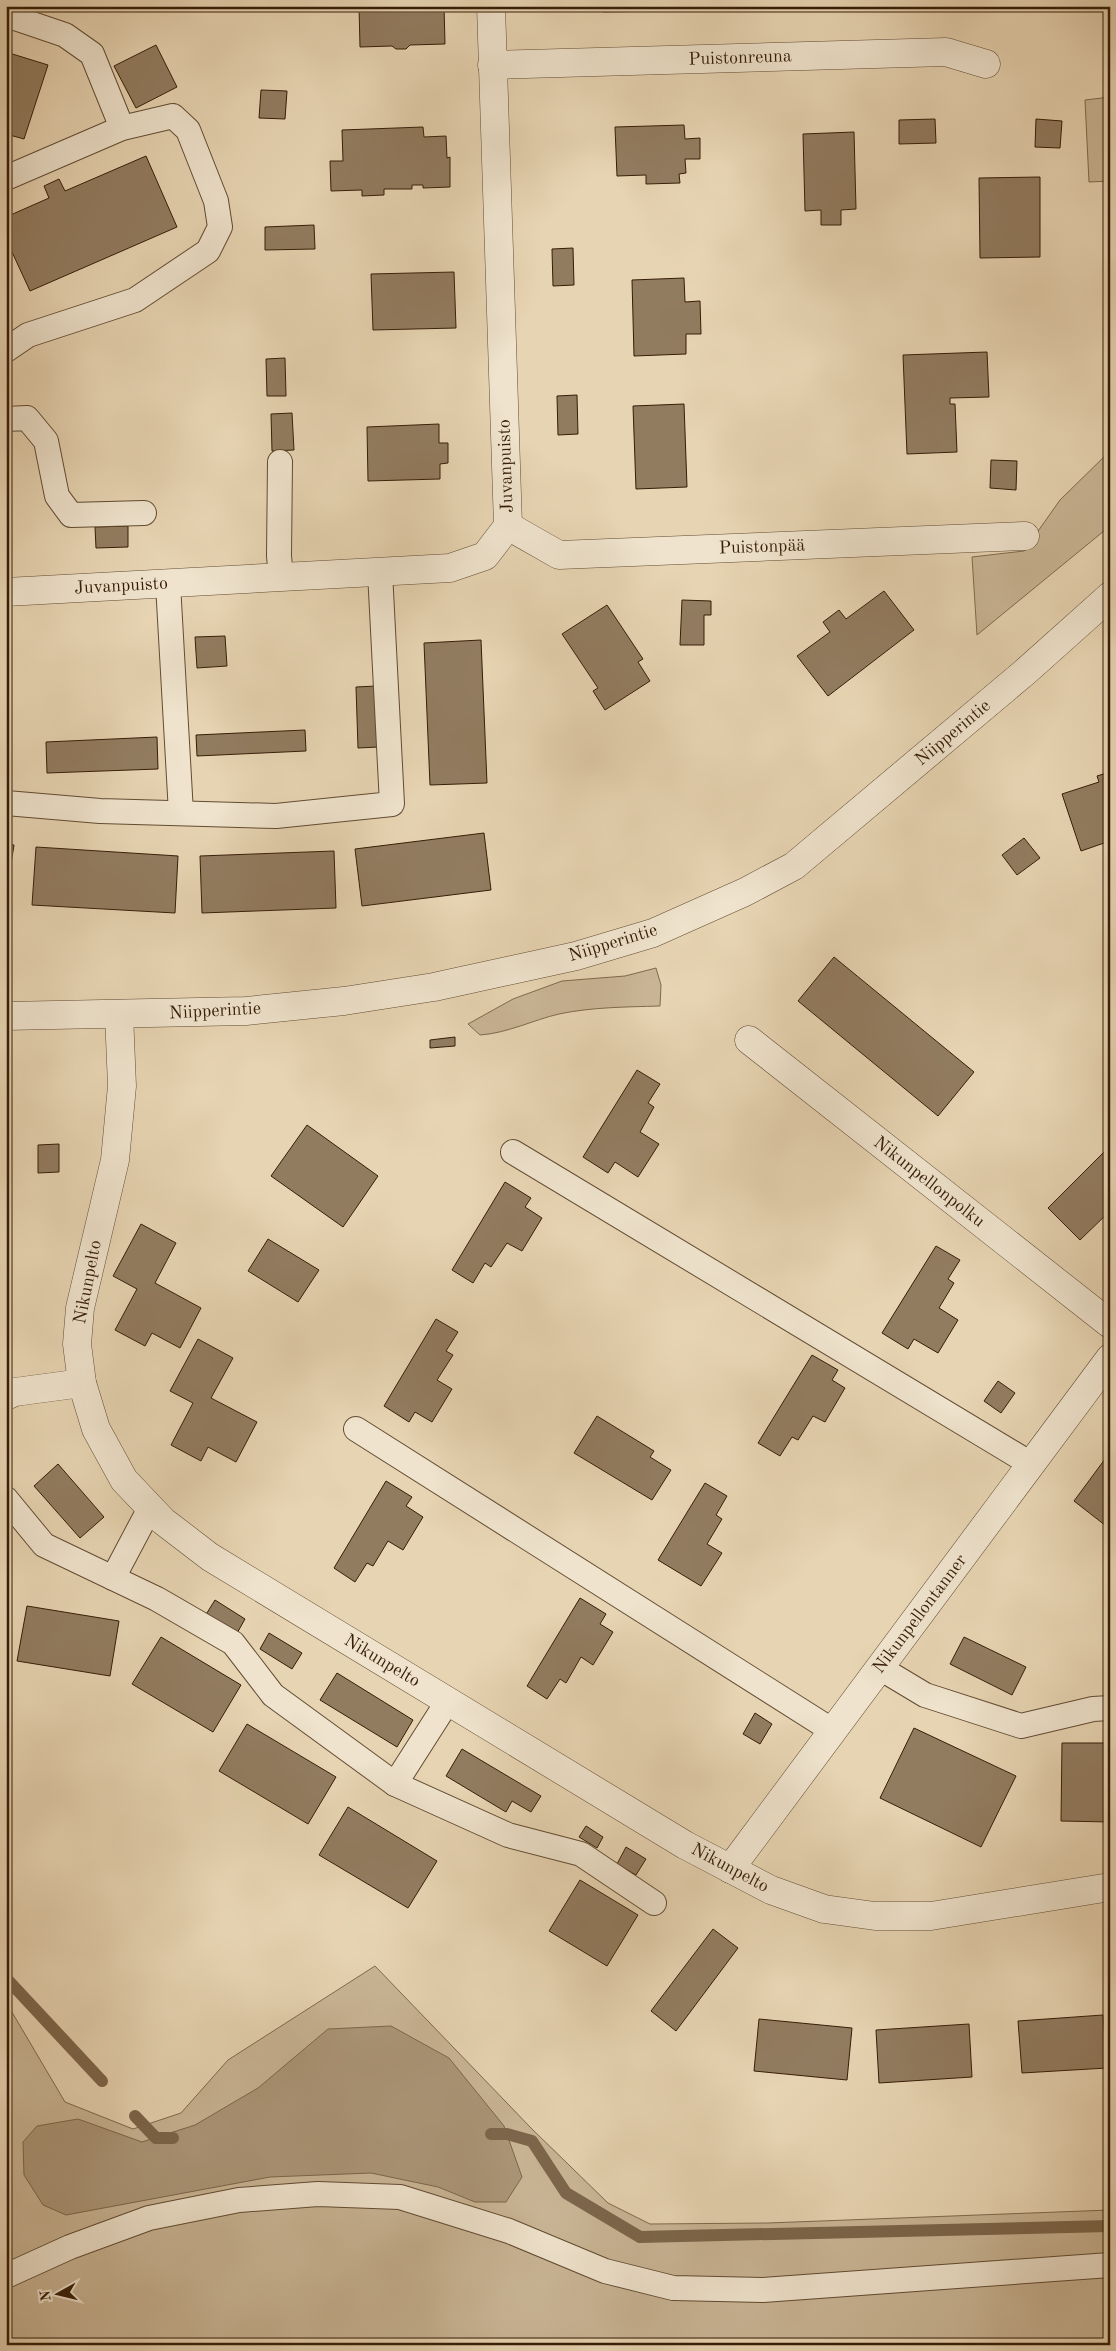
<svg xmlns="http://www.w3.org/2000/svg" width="1116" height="2351" font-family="'Old Standard TT',serif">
<rect width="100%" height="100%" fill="#e7d4b2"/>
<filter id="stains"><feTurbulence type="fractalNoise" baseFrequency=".004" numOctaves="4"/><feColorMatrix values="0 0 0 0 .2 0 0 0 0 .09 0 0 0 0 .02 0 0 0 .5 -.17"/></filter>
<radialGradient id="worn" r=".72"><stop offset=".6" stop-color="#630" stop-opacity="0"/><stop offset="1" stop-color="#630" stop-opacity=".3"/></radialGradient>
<!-- green -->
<g fill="#c9b595" stroke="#80694e">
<polygon points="1110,97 1110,181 1089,182 1085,100"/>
<polygon points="1110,451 1110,526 977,635 972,557 1024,551 1060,500"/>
<path d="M656,968L661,985L660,1006C627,1007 592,1007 559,1014C533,1020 508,1033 480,1035L468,1024L513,999L562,981L625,976Z"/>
<polygon points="375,1966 532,2129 608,2203 650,2224 768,2223 1110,2210 1110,2345 6,2345 6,2002 65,2102 133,2129 181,2113 228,2060"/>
</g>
<!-- water -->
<polygon fill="#ab9678" stroke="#7c664b" points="391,2026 449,2058 504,2126 522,2177 506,2202 475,2202 438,2187 371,2173 270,2177 66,2215 43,2205 24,2175 23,2142 37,2126 78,2119 142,2142 195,2125 258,2088 328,2029"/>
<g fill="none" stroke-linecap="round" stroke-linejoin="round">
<!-- stream -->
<g stroke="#7c664b" stroke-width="12">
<polyline points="6,1978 102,2081"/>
<polyline points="135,2116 156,2138 173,2138"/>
<polyline points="491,2134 507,2134 532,2141 566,2193 640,2237 1110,2226"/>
</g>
</g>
<!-- building -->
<g fill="#927c60" stroke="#361d07">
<polygon points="359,6 444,6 445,44 410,45 406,49 396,49 392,46 360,47"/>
<polygon points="603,6 656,6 656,11 603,12"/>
<polygon points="746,6 804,6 746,8"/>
<polygon points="156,45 177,87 136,108 114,66"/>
<polygon points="6,52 48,65 24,139 6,134"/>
<polygon points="261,90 287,91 285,119 259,118"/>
<polygon points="935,119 936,143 899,144 899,120"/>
<polygon points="1036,119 1062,121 1060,148 1035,147"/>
<polygon points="684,125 685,139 700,138 700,159 685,159 686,173 679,174 680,183 646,184 646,175 617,176 615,127"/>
<polygon points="423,127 424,137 446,136 447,158 450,157 450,187 423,188 423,185 412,185 412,189 384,189 384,195 362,196 362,190 331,191 330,161 343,161 342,130"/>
<polygon points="854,132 856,209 841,210 841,225 821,225 821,210 805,211 803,134"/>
<polygon points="146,156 177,227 30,291 6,239 6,217 49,198 44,186 59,179 65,191"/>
<polygon points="1040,177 1040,257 980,258 979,178"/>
<polygon points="314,225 315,249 265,250 265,227"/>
<polygon points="573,248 574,285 553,286 552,249"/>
<polygon points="454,272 456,328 373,330 371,274"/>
<polygon points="684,278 685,302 700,301 701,334 686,334 686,354 634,356 632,280"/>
<polygon points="987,352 989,397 950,398 950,404 955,404 957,452 907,454 903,355"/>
<polygon points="285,358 286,396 267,396 266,359"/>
<polygon points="577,395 578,434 558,435 557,396"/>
<polygon points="684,404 687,487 636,489 633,406"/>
<polygon points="292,413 294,450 272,451 271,414"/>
<polygon points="439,424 439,443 448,443 448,463 440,464 440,479 368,481 367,427"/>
<polygon points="991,460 1017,461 1016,490 990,488"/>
<polygon points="128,526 128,547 96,548 95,527"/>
<polygon points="884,591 914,630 828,696 797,656 830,632 823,622 839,610 846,619"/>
<polygon points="682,600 711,601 711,615 704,615 704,645 680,645"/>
<polygon points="607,605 643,659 638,662 650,681 605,710 593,691 598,688 562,634"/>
<polygon points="225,636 227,666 197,668 195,637"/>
<polygon points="481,640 487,783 430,785 424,643"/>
<polygon points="376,686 378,747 358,748 356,687"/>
<polygon points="305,730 306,751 197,756 196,735"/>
<polygon points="157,737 158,769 47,773 46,742"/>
<polygon points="1110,772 1110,841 1081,851 1062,794 1099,782 1097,776"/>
<polygon points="484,833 491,890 362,906 355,849"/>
<polygon points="1024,838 1040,858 1017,875 1002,855"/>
<polygon points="6,844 14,845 6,895"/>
<polygon points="36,847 178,856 175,913 32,905"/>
<polygon points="334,851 336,908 202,913 200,856"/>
<polygon points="834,957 974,1072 938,1116 798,1001"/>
<polygon points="455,1037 455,1046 430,1048 430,1040"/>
<polygon points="637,1070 660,1084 648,1103 654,1107 640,1132 659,1144 638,1177 615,1162 608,1173 583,1157"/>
<polygon points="307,1125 378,1176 343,1227 271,1176"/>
<polygon points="59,1144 59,1172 38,1173 38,1145"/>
<polygon points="1110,1146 1110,1211 1080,1240 1048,1208"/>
<polygon points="505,1182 531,1198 525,1207 542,1218 522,1251 507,1243 491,1267 485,1263 473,1283 452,1270"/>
<polygon points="141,1224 176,1243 155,1283 201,1308 180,1348 152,1333 145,1346 115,1330 137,1289 113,1276"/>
<polygon points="268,1239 319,1270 298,1302 248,1271"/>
<polygon points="936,1246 960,1260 948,1279 954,1283 939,1308 958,1320 938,1353 914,1339 908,1349 882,1333"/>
<polygon points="436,1319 458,1332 446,1351 453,1355 437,1380 452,1389 432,1422 415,1412 409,1422 384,1406"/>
<polygon points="198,1339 233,1358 211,1398 257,1422 236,1462 208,1447 201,1461 171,1445 193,1403 170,1391"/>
<polygon points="812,1355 838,1370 832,1380 845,1388 825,1422 813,1416 798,1440 792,1437 780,1456 758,1443"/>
<polygon points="998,1381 1015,1393 1001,1413 984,1401"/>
<polygon points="597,1416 654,1451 650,1457 671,1470 652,1500 574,1453"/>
<polygon points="1108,1455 1110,1456 1110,1529 1074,1501"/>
<polygon points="58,1464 104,1517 80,1538 34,1486"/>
<polygon points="386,1481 412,1497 406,1506 423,1517 403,1550 388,1541 373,1566 367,1563 355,1582 334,1568"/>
<polygon points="705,1483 727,1496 716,1515 722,1519 707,1544 722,1553 701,1586 658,1560"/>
<polygon points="580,1598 606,1614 600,1624 613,1632 593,1665 581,1657 566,1683 560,1679 547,1699 527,1686"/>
<polygon points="215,1600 245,1619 236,1635 205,1616"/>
<polygon points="27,1606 119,1621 110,1676 17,1661"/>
<polygon points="269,1633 302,1653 292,1669 260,1649"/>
<polygon points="161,1637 241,1685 213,1732 132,1684"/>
<polygon points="964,1637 1026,1667 1012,1695 950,1664"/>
<polygon points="337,1673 413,1720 397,1747 320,1700"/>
<polygon points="755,1713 772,1724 760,1744 743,1734"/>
<polygon points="247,1724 336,1777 308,1824 219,1771"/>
<polygon points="914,1728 1016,1776 981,1847 880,1798"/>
<polygon points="1062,1743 1110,1743 1110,1822 1061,1821"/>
<polygon points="462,1749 541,1796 531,1812 512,1801 506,1812 446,1776"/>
<polygon points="348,1807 437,1861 408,1908 319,1855"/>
<polygon points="586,1826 603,1837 597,1848 579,1837"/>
<polygon points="626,1847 646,1859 636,1875 617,1864"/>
<polygon points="580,1880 638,1915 607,1966 549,1931"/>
<polygon points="713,1929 738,1948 676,2031 651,2011"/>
<polygon points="1103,2015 1107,2068 1022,2073 1018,2021"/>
<polygon points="759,2019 852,2028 847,2080 754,2071"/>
<polygon points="969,2024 972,2077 879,2083 876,2030"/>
</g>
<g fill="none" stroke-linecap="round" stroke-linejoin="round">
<defs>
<g id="service">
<polyline points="6,15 65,35 92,54 122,128"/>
<polyline points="6,178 122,128 173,116 188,130 216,201 220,227 208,251 135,300 28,335 6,350"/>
<polyline points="6,419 27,418 46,441 57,496 71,515 144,513"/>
<polyline points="280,462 279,556 281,577"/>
<polyline points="168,584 181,813"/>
<polyline points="6,803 100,811 276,816 392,804 380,572"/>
<polyline points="513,1152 1031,1464"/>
<polyline points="356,1429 833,1731"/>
<polyline points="6,1499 44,1545 157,1599 233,1643 273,1695 395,1784 508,1835 581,1854 654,1903"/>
<polyline points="113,1578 150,1508"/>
<polyline points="880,1668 925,1695 1021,1726 1093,1709 1110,1708"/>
<polyline points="395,1784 448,1701"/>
<polyline points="6,2276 70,2247 149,2218 239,2200 318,2194 400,2197 509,2231 605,2271 673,2288 763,2290 1110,2265"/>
</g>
<g id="minor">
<polyline points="492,65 946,52 986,64"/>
<polyline points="508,526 559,555 1025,536"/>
<polyline points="6,592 450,568 485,556 508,526 491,6"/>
<polyline points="119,1014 122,1086 115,1160 80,1308 77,1344 82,1383 96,1429 124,1480 163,1521 210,1557 685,1845 771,1890 824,1909 875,1916 931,1916 1110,1887"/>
<polyline points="749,1040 1110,1324"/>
<polyline points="6,1396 15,1392 82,1383"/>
<polyline points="730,1869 1110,1358"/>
</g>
<polyline id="tertiary" points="6,1016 246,1011 344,1001 434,987 576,956 653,933 745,892 794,866 1025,672 1110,596"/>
</defs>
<!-- service casing -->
<use href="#service" stroke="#624b32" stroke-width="26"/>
<!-- minor casing -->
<use href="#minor" stroke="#624b32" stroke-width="29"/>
<!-- tertiary casing -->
<use href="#tertiary" stroke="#624b32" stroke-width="29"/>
<!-- service -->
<use href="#service" stroke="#efe3cd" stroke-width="24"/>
<!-- minor -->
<use href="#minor" stroke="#efe3cd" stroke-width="28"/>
<!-- tertiary -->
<use href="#tertiary" stroke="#efe3cd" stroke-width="28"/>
</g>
<g text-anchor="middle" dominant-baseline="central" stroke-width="4" stroke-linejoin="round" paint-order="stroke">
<!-- street labels -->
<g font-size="18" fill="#361d07" stroke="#efe3cd">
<text transform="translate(740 58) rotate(-2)">Puistonreuna</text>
<text transform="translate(506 466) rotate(-92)">Juvanpuisto</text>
<text transform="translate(762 547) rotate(-2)">Puistonpää</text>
<text transform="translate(121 586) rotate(-3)">Juvanpuisto</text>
<text transform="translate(953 733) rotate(-40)">Niipperintie</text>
<text transform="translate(613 943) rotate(-17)">Niipperintie</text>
<text transform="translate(215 1011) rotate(-3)">Niipperintie</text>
<text transform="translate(929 1182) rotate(38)">Nikunpellonpolku</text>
<text transform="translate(88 1282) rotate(-79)">Nikunpelto</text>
<text transform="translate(920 1614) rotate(-53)">Nikunpellontanner</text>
<text transform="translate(382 1661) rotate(31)">Nikunpelto</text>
<text transform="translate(730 1868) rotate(28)">Nikunpelto</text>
</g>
</g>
<!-- margin -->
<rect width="1116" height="2351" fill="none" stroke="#e7d4b2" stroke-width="25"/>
<rect x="8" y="8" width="1101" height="2336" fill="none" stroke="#361d07" stroke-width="2.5"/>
<rect x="12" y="12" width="1091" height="2326" fill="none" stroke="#361d07"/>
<!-- north arrow -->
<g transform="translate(58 2294) rotate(262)" stroke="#efe3cd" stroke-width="4" paint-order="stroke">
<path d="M0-4L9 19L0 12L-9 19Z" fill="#361d07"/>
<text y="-8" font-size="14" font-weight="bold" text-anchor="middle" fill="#361d07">N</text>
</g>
<rect width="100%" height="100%" filter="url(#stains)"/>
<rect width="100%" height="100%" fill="url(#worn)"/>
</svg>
